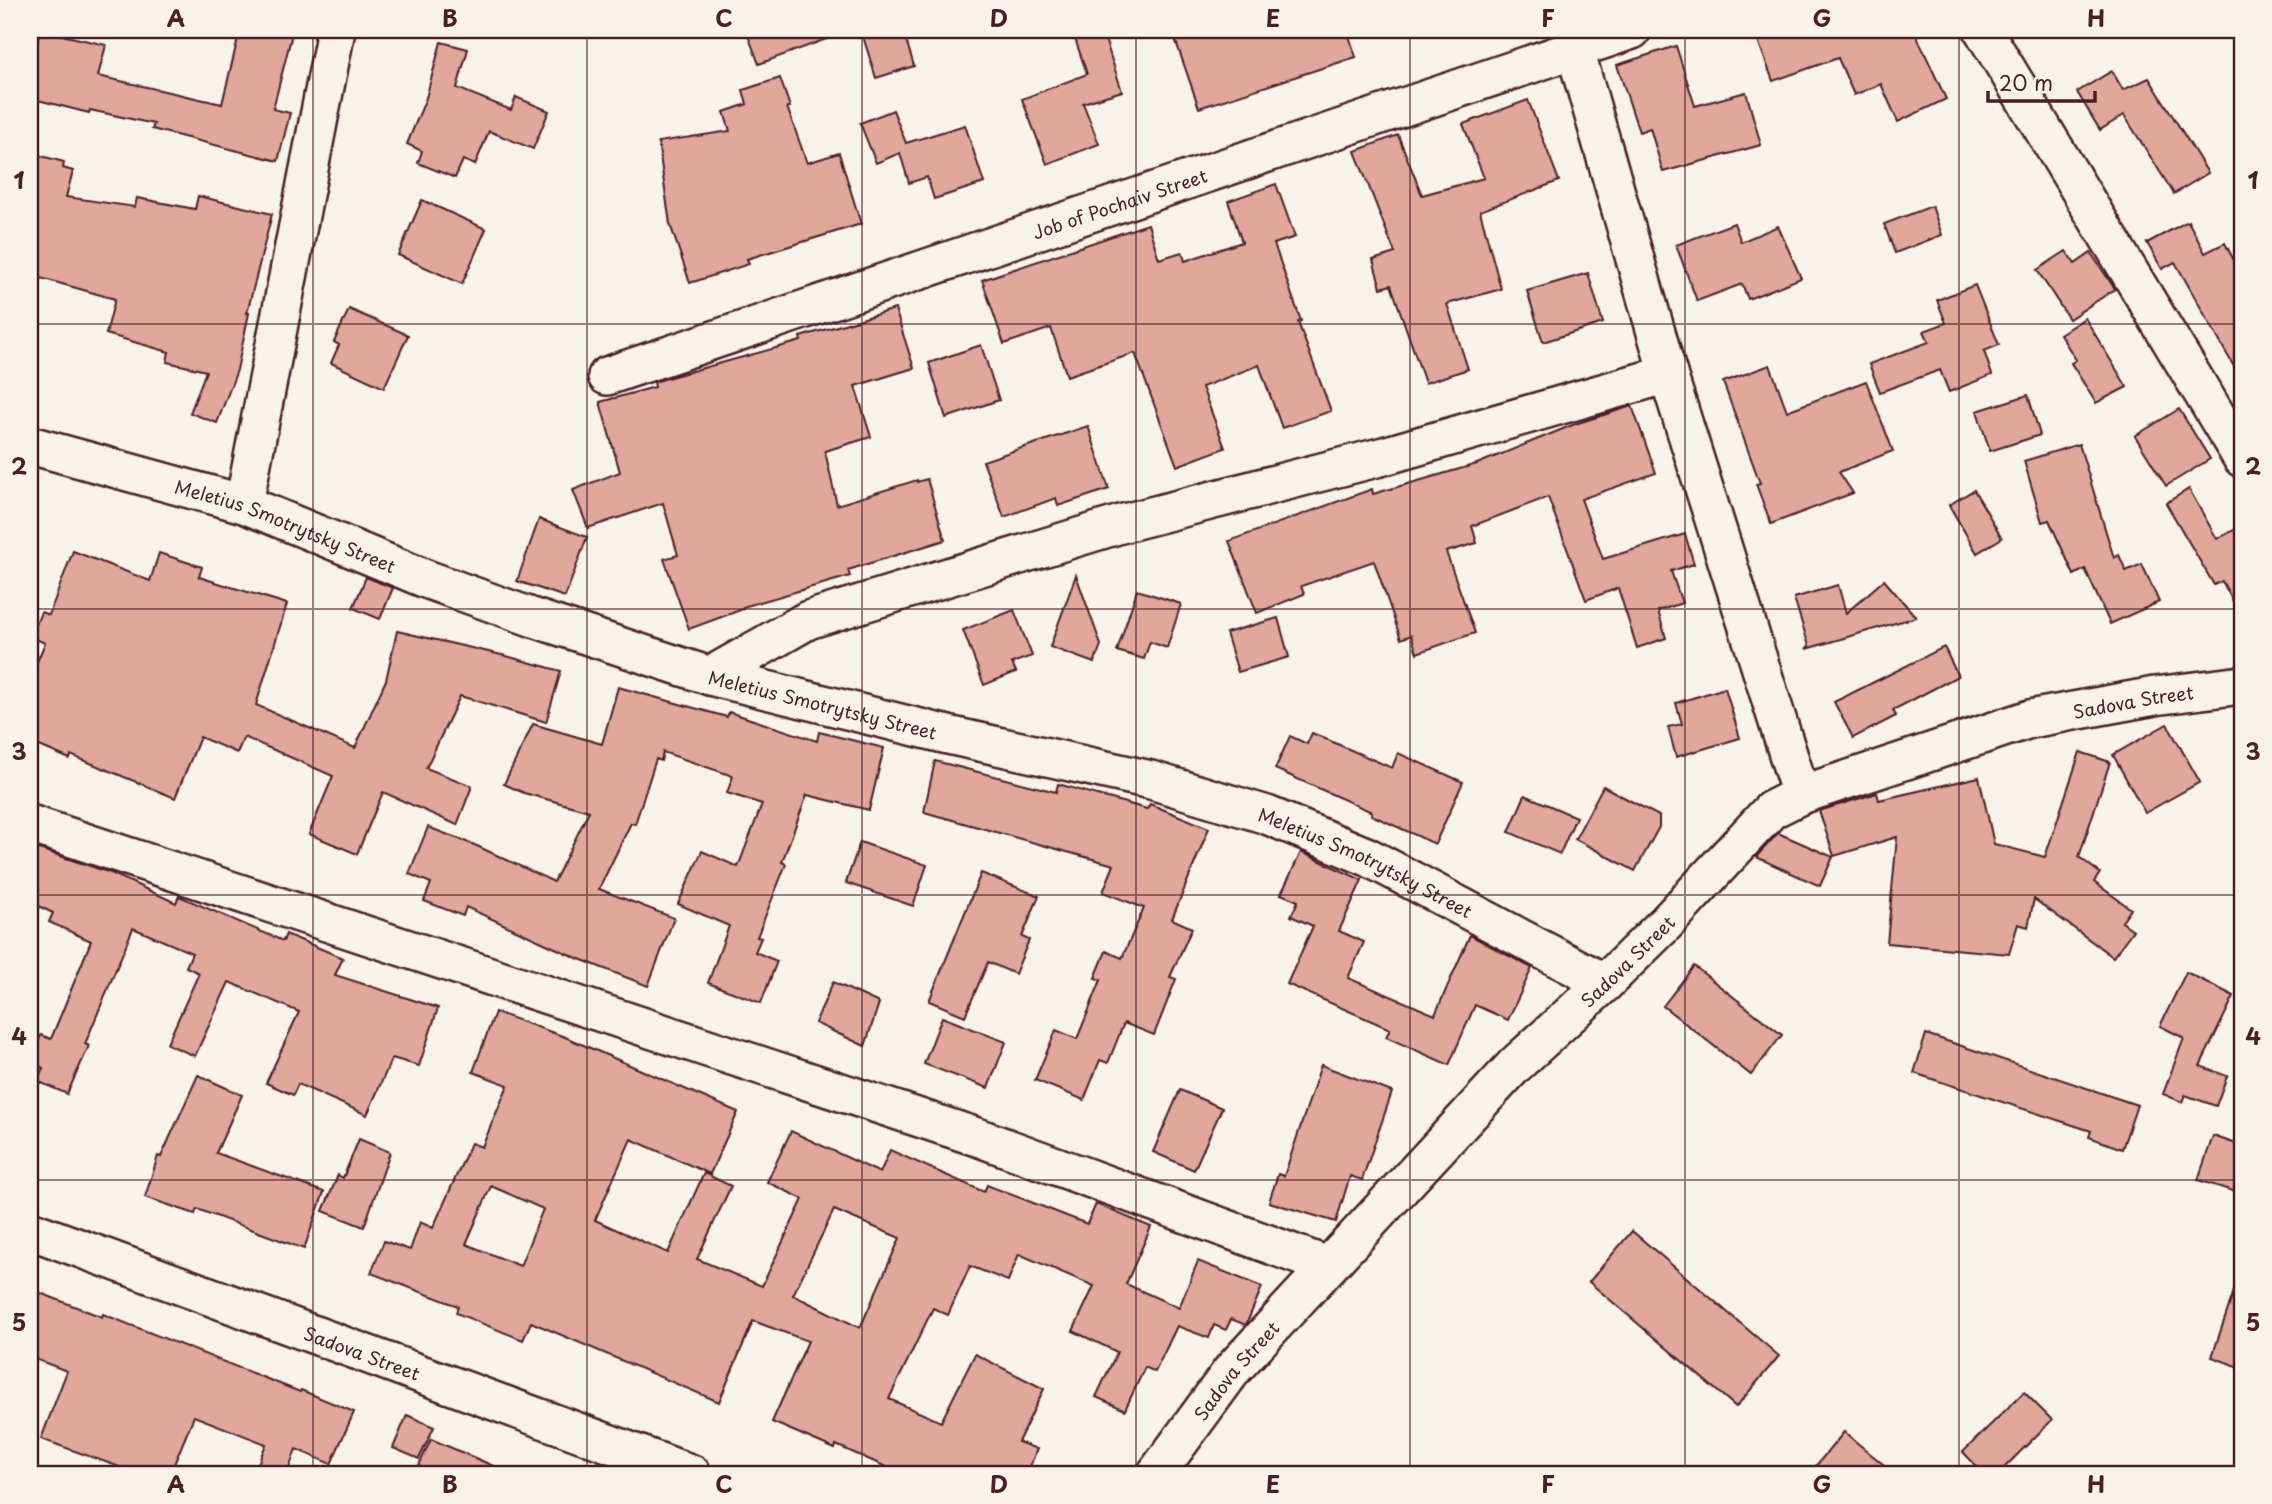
<svg xmlns="http://www.w3.org/2000/svg" width="2272" height="1504" font-family="'Playpen Sans',sans-serif">
<rect width="100%" height="100%" fill="#f7f3e8"/>
<filter id="ink" filterUnits="userSpaceOnUse"><feTurbulence type="fractalNoise" baseFrequency=".0143" numOctaves="2"/><feDisplacementMap in="SourceGraphic" scale="14" xChannelSelector="R" yChannelSelector="G"/><feConvolveMatrix kernelMatrix="1 2 1 2 8 2 1 2 1" color-interpolation-filters="sRGB"/></filter>
<g filter="url(#ink)">
<!-- building -->
<g fill="#e0a79a" stroke="#4a1f2b" stroke-width="2" fill-rule="evenodd">
<polygon points="40,30 106,45 98,76 222,104 240,30 293,30 273,109 290,113 278,161 152,129 154,124 90,110 89,113 30,98 30,71"/>
<polygon points="746,30 842,30 843,33 759,64"/>
<polygon points="861,30 903,30 914,66 876,78"/>
<polygon points="1072,30 1102,30 1122,91 1083,103 1099,144 1047,164 1022,99 1087,74"/>
<polygon points="1172,30 1347,30 1356,57 1199,108"/>
<polygon points="1754,30 1914,30 1946,99 1898,122 1881,84 1854,95 1838,58 1773,81"/>
<polygon points="441,42 468,49 457,88 511,110 516,97 549,111 533,149 489,131 475,165 463,160 455,178 418,163 422,151 407,144 426,98"/>
<polygon points="1676,46 1695,106 1746,92 1761,145 1663,172 1650,128 1639,132 1617,65"/>
<polygon points="2112,71 2123,90 2149,78 2208,173 2174,194 2124,115 2100,130 2077,92"/>
<polygon points="780,78 790,107 787,107 807,163 839,153 861,224 747,259 749,264 690,283 670,224 658,142 730,131 724,112 747,104 743,90"/>
<polygon points="1528,100 1559,181 1480,211 1501,289 1447,304 1468,369 1425,383 1391,285 1381,288 1373,260 1395,253 1355,151 1398,135 1422,195 1484,178 1463,124"/>
<polygon points="893,110 906,143 965,125 984,183 934,199 927,177 909,183 900,153 876,163 860,123"/>
<polygon points="30,153 64,162 63,168 73,171 66,197 135,207 137,198 195,209 198,196 272,214 247,313 249,313 237,370 217,423 190,413 206,371 167,362 169,352 106,334 115,299 30,275"/>
<polygon points="1276,184 1295,237 1274,244 1301,321 1298,322 1331,411 1282,428 1259,365 1202,387 1225,448 1177,466 1135,353 1067,376 1051,328 1004,344 982,280 1148,224 1159,259 1182,252 1185,261 1242,242 1228,201"/>
<polygon points="422,200 486,229 462,284 398,255"/>
<polygon points="1932,206 1942,235 1895,253 1884,224"/>
<polygon points="2188,221 2205,253 2225,243 2242,276 2242,381 2175,262 2162,269 2147,243"/>
<polygon points="1734,223 1741,242 1778,226 1801,278 1748,299 1742,284 1697,301 1676,245"/>
<polygon points="2066,251 2075,264 2091,253 2115,289 2069,319 2037,270"/>
<polygon points="1588,273 1603,323 1543,342 1527,291"/>
<polygon points="1975,285 1999,345 1984,351 1992,375 1949,392 1940,370 1880,392 1869,364 1929,342 1924,331 1946,323 1937,300"/>
<polygon points="349,309 408,335 384,388 331,363 339,345 334,342"/>
<polygon points="895,309 914,368 855,386 871,437 825,451 837,505 917,480 917,482 927,479 945,540 848,570 850,576 743,607 743,609 689,629 664,559 678,555 663,503 588,528 573,490 620,472 600,402 655,387 654,382 667,378 801,341 800,337"/>
<polygon points="2085,318 2127,387 2096,403 2071,363 2076,360 2060,334"/>
<polygon points="981,345 999,400 946,418 929,363"/>
<polygon points="1770,365 1787,411 1866,381 1893,451 1839,472 1853,493 1771,524 1756,484 1760,483 1723,382"/>
<polygon points="2028,395 2040,435 1990,451 1977,411"/>
<polygon points="1632,406 1656,473 1581,499 1603,559 1685,534 1694,564 1671,571 1682,603 1658,611 1666,638 1637,648 1618,588 1586,600 1548,497 1472,526 1477,543 1446,552 1475,633 1417,653 1411,635 1401,639 1374,561 1301,586 1304,594 1257,613 1229,541 1372,489 1373,494 1477,464 1575,424"/>
<polygon points="2179,409 2210,459 2166,486 2135,436"/>
<polygon points="1088,426 1109,489 1058,506 1056,498 1004,517 983,461"/>
<polygon points="2079,444 2114,558 2119,555 2126,571 2142,564 2159,602 2110,624 2085,569 2074,575 2049,520 2042,522 2024,461"/>
<polygon points="2189,489 2217,539 2242,526 2242,618 2222,581 2214,585 2166,503"/>
<polygon points="1974,490 2002,538 1977,553 1949,505"/>
<polygon points="539,519 587,537 565,597 517,581"/>
<polygon points="73,551 150,581 159,553 202,567 199,577 287,604 256,705 355,748 386,680 397,631 506,656 561,671 546,722 460,696 426,768 472,786 457,825 383,792 357,854 309,834 333,776 244,737 237,753 200,737 175,798 71,755 70,759 30,742 30,678 45,643 31,637 41,612 49,615"/>
<polygon points="1076,575 1101,645 1094,663 1050,647"/>
<polygon points="366,577 393,588 380,619 353,608"/>
<polygon points="1884,580 1916,617 1806,649 1809,646 1794,598 1838,585 1846,613"/>
<polygon points="1137,590 1181,604 1167,648 1150,642 1144,659 1117,651"/>
<polygon points="1014,610 1032,656 1012,663 1016,672 984,685 963,630"/>
<polygon points="1278,618 1289,657 1238,672 1226,633"/>
<polygon points="1944,647 1958,676 1893,710 1896,716 1853,738 1834,702"/>
<polygon points="618,687 727,717 729,712 817,741 819,732 884,748 869,810 807,795 782,862 786,864 757,937 761,938 755,952 777,961 761,1003 708,983 729,926 678,904 702,851 738,867 762,804 727,793 733,776 663,752 661,761 656,759 635,824 631,823 599,889 674,918 648,986 577,958 466,907 463,916 424,901 431,883 409,874 428,827 477,846 554,882 589,811 524,793 504,784 533,724 602,744"/>
<polygon points="1725,688 1740,738 1676,757 1668,727 1682,724 1676,703"/>
<polygon points="2167,724 2200,782 2145,813 2113,755"/>
<polygon points="1312,733 1392,768 1398,753 1463,782 1435,844 1371,815 1372,812 1275,769 1290,736 1307,744"/>
<polygon points="2080,752 2110,762 2079,857 2100,873 2094,882 2131,909 2122,922 2133,930 2113,957 2034,899 2028,927 2018,924 2009,954 1887,943 1897,837 1834,856 1819,811 1877,793 1879,800 1979,777 1994,844 2045,857"/>
<polygon points="935,761 1056,792 1058,784 1147,809 1150,804 1209,828 1172,919 1192,928 1170,977 1176,979 1154,1035 1124,1023 1108,1063 1100,1060 1084,1100 1035,1080 1056,1030 1077,1039 1101,980 1095,978 1106,951 1122,958 1144,908 1103,892 1114,865 924,812"/>
<polygon points="1603,786 1659,816 1659,827 1635,871 1575,839"/>
<polygon points="1525,795 1576,817 1560,854 1509,832"/>
<polygon points="1778,833 1833,857 1820,886 1756,857"/>
<polygon points="860,842 927,865 913,906 846,883"/>
<polygon points="30,846 111,873 176,903 179,896 283,941 286,934 343,958 335,975 438,1008 419,1066 392,1058 367,1115 298,1084 293,1095 266,1083 299,1012 229,982 195,1056 167,1044 199,973 186,967 192,953 133,928 85,1044 89,1046 67,1094 37,1081 43,1068 30,1061 41,1035 51,1039 91,941 49,922 53,913 30,902"/>
<polygon points="1301,852 1362,880 1339,931 1364,942 1348,978 1435,1015 1470,935 1532,968 1508,1020 1475,1005 1449,1065 1386,1037 1390,1029 1287,984 1313,926 1291,916 1298,901 1281,894"/>
<polygon points="981,873 1039,896 1022,937 1029,940 1015,974 988,962 965,1016 929,1001"/>
<polygon points="1694,966 1782,1035 1751,1075 1663,1006"/>
<polygon points="2186,972 2234,996 2200,1066 2227,1076 2216,1106 2185,1095 2182,1102 2163,1094 2184,1038 2160,1026"/>
<polygon points="833,982 879,1003 865,1046 815,1023"/>
<path d="M495,1012L565,1037L738,1112L710,1174L631,1139L595,1220L668,1253L704,1173L731,1186L697,1259L762,1286L803,1199L767,1182L791,1131L880,1173L890,1150L984,1192L987,1185L1087,1224L1096,1204L1151,1227L1126,1284L1179,1308L1198,1261L1262,1287L1246,1325L1231,1319L1226,1330L1214,1325L1209,1338L1177,1326L1155,1372L1145,1367L1125,1410L1096,1397L1117,1352L1073,1331L1094,1286L1019,1254L1008,1281L970,1266L948,1315L933,1308L889,1399L941,1422L975,1354L1044,1389L1018,1442L1037,1449L1027,1474H902L836,1445L835,1449L772,1422L808,1341L753,1321L719,1402L531,1322L523,1340L456,1313L458,1306L371,1273L384,1241L410,1250L420,1222L433,1228L471,1143L482,1147L508,1085L473,1072ZM491,1186L543,1209L520,1266L466,1244ZM834,1210L900,1238L860,1328L793,1295Z"/>
<polygon points="942,1017 1006,1042 988,1088 924,1064"/>
<polygon points="1926,1034 2137,1105 2122,1149 2089,1137 2091,1131 1914,1073"/>
<polygon points="1321,1065 1392,1092 1362,1180 1350,1176 1336,1222 1269,1202 1278,1174 1284,1176"/>
<polygon points="198,1075 242,1095 216,1153 324,1192 304,1249 197,1209 195,1214 145,1197 158,1156 161,1157"/>
<polygon points="1180,1090 1222,1108 1194,1170 1153,1152"/>
<polygon points="2213,1136 2242,1146 2242,1194 2198,1180"/>
<polygon points="359,1139 390,1152 364,1227 323,1211 338,1175 343,1178"/>
<polygon points="1632,1231 1779,1356 1736,1407 1589,1282"/>
<polygon points="2237,1282 2242,1282 2242,1368 2212,1357"/>
<polygon points="30,1289 102,1317 103,1314 300,1392 301,1390 354,1412 331,1464 296,1449 287,1474 254,1474 266,1444 194,1416 170,1474 139,1474 41,1439 67,1371 30,1357"/>
<polygon points="2024,1392 2052,1420 1998,1474 1984,1474 1963,1452"/>
<polygon points="407,1415 434,1427 419,1459 393,1448"/>
<polygon points="1844,1432 1895,1474 1809,1474"/>
<polygon points="431,1439 512,1474 415,1474"/>
</g>
<g fill="none" stroke-linecap="round" stroke-linejoin="round">
<defs>
<g id="street">
<polyline points="1983,30 2242,458"/>
<polyline points="1575,50 1668,374 1801,795"/>
<path id="s1" d="M607,376L1632,30"/>
<path id="s2" d="M30,445L244,504L426,579L534,618L710,676L948,735L1151,780L1267,815L1368,857L1605,983"/>
<polyline points="244,504 336,30"/>
<polyline points="710,676 808,620 1124,523 1384,456 1668,374"/>
<polyline points="30,824 980,1138 1328,1266"/>
<path id="s3" d="M30,1230L692,1474"/>
<path id="s4" d="M1156,1474L1233,1369L1515,1065L1605,983L1666,923L1771,810L1801,795L2030,719L2155,696L2242,685"/>
</g>
</defs>
<!-- street casing -->
<use href="#street" stroke="#4a1f2b" stroke-width="42"/>
<!-- street -->
<use href="#street" stroke="#f7f3e8" stroke-width="37"/>
</g>
</g>
<!-- grid -->
<path fill="none" stroke="#4a1f2b" stroke-width="2" stroke-opacity="0.55" d="M313,30V1474M587,30V1474M862,30V1474M1136,30V1474M1410,30V1474M1685,30V1474M1959,30V1474M30,324H2242M30,609H2242M30,895H2242M30,1180H2242"/>
<g text-anchor="middle" dominant-baseline="central" stroke-width="5" stroke-linejoin="round" paint-order="stroke">
<!-- street labels -->
<g font-size="18" fill="#4a1f2b" stroke="#f7f3e8">
<text stroke="none"><textPath href="#s1" startOffset="541">Job of Pochaiv Street</textPath></text>
<text stroke="none"><textPath href="#s2" startOffset="268">Meletius Smotrytsky Street</textPath></text>
<text stroke="none"><textPath href="#s4" startOffset="1286">Sadova Street</textPath></text>
<text stroke="none"><textPath href="#s2" startOffset="835">Meletius Smotrytsky Street</textPath></text>
<text stroke="none"><textPath href="#s2" startOffset="1402">Meletius Smotrytsky Street</textPath></text>
<text stroke="none"><textPath href="#s4" startOffset="698">Sadova Street</textPath></text>
<text stroke="none"><textPath href="#s3" startOffset="354">Sadova Street</textPath></text>
<text stroke="none"><textPath href="#s4" startOffset="131">Sadova Street</textPath></text>
</g>
</g>
<!-- margin -->
<rect width="2272" height="1504" fill="none" stroke="#f7f3e8" stroke-width="77"/>
<!-- scale -->
<path d="M1988 91v10h107v-10" fill="none" stroke="#4a1f2b" stroke-width="3.5"/>
<text x="1999" y="91" font-size="21" fill="#4a1f2b" stroke="#f7f3e8" stroke-width="5" paint-order="stroke">20 m</text>
<rect x="38" y="38" width="2196" height="1428" fill="none" stroke="#4a1f2b" stroke-width="2.5"/>
<g font-size="23" text-anchor="middle" font-weight="bold" fill="#4a1f2b">
<text x="176" y="27">A</text>
<text x="450" y="27">B</text>
<text x="724" y="27">C</text>
<text x="999" y="27">D</text>
<text x="1273" y="27">E</text>
<text x="1548" y="27">F</text>
<text x="1822" y="27">G</text>
<text x="2096" y="27">H</text>
<text x="19" y="189">1</text>
<text x="2253" y="189">1</text>
<text x="19" y="475">2</text>
<text x="2253" y="475">2</text>
<text x="19" y="760">3</text>
<text x="2253" y="760">3</text>
<text x="19" y="1045">4</text>
<text x="2253" y="1045">4</text>
<text x="19" y="1331">5</text>
<text x="2253" y="1331">5</text>
<text x="176" y="1493">A</text>
<text x="450" y="1493">B</text>
<text x="724" y="1493">C</text>
<text x="999" y="1493">D</text>
<text x="1273" y="1493">E</text>
<text x="1548" y="1493">F</text>
<text x="1822" y="1493">G</text>
<text x="2096" y="1493">H</text>
</g>
</svg>
